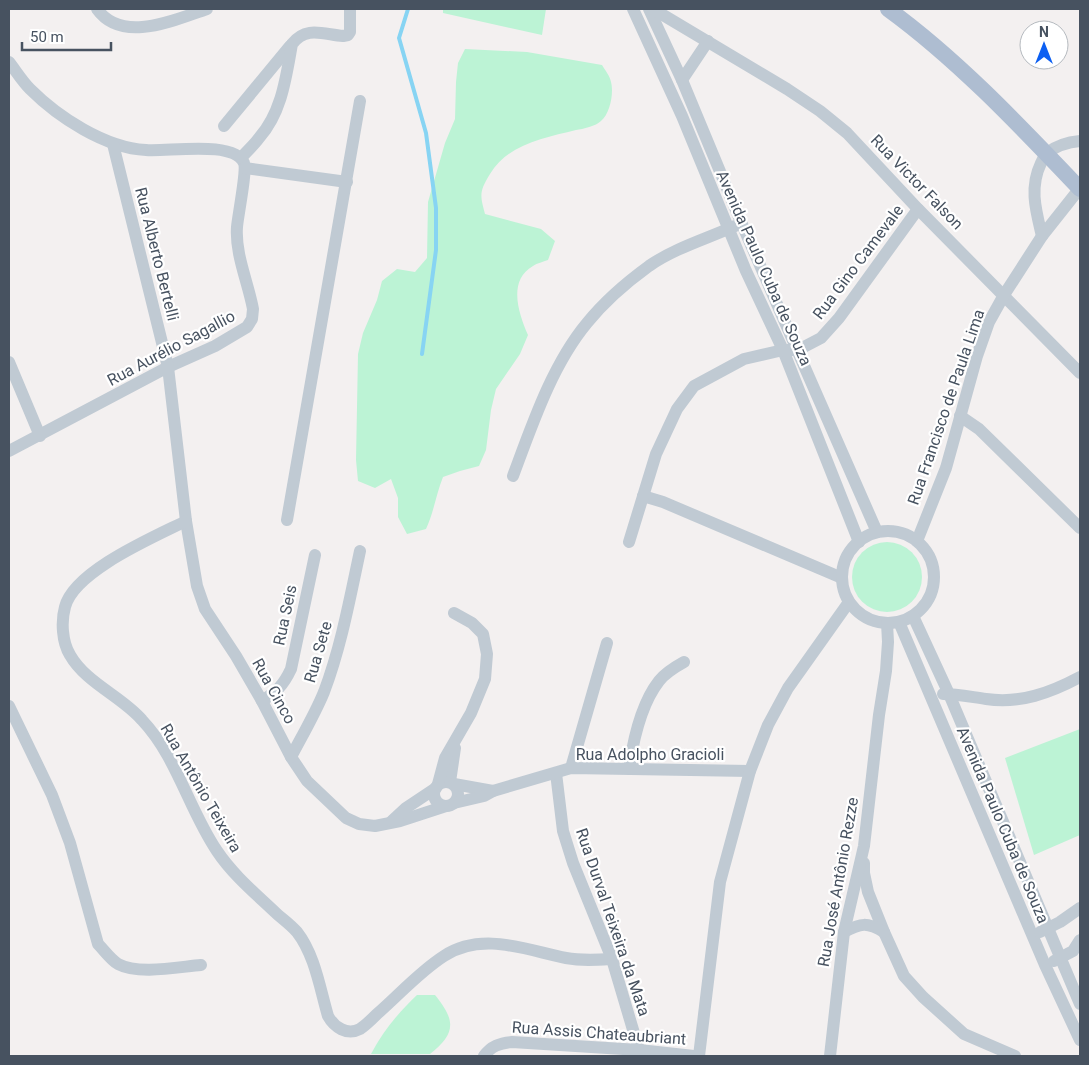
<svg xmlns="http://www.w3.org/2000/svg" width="1089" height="1065" font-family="Roboto,sans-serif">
<rect width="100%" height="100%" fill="#f3f0f0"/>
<!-- green -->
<g fill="#bcf3d5">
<polygon points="443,9 546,9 542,35 443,13"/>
<path d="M465,49L527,52L602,65C605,70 610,76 611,82C614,93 610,114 601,121C596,126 583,129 576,130C544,138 508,144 490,174C479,192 480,195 485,214L541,229L555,241L548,260C543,262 537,263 533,266C507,281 519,314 528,335L520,354L496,389L491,410L486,450L479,466L460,471L443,477C436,494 434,512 426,529L407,534L398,517V498L391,479L375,488L358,481L356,460L358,354L363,333L377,300L382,281L397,269L415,272L427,258L428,202L445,143L455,119L456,82L458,63Z"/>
<circle cx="887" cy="577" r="35"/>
<polygon points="1080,729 1080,835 1034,855 1005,758"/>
<path d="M417,995H435C456,1021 456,1033 430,1054H371C383,1031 399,1012 417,995Z"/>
</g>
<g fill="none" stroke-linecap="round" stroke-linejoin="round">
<!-- stream -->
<polyline stroke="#87d4f3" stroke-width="4" points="408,9 399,38 426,133 436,208 436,250 422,354"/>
<!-- minor -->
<g stroke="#c0cad3" stroke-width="12">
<path d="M97,9C122,44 174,20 207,9"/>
<polyline points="633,9 682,116 746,271 783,350 859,542"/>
<polyline points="649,9 682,80 741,222 877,532"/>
<polyline points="653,9 787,89 820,111 847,133 918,209 1080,373"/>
<path d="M9,62C16,71 22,81 30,89C58,117 105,148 146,150C168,152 234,140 244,163C247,171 238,215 237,227C235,254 248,282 253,309L252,319L247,327L215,346L168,367L9,451"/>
<polyline points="682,80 708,41"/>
<polyline points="224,126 290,46"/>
<polyline points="113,144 168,367 186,521 197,586 205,609 236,656 262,701 291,757 307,781 346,818 359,824 375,826 400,821 446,806"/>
<path d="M241,158C247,151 254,145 259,138C282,112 286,77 292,44C306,26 322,34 343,36L348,35L350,32V9"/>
<polyline points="245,168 347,182"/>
<path d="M1042,236C1036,211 1029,188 1041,163C1043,160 1044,155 1047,153C1056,146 1069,142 1080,141"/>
<polyline points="9,362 40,436"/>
<polyline points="960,416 979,429 1080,528"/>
<path d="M513,476C532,425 552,365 587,323C604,302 627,282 649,266C675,248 706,239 735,226"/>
<polyline points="643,496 663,502 842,578"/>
<polyline points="287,520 360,101"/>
<path d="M186,521C154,537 74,571 65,607C61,621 62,642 70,655C86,683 121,696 142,720C177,757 189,810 217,851C233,875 256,894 277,914C284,920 291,925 297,932C315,955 320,989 328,1016C334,1027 347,1036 360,1029C366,1025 372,1019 377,1014C399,995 419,972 444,956C482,931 526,950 566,958C582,961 596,960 612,959"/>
<circle cx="888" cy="577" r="46"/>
<polyline points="917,541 946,468 977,356 989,322 1004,295 1042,236 1080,188"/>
<polyline points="629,542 656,454 677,409 694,386 744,359 783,350 798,350 821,338 839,318 918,209"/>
<polyline points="913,616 949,694 1080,1004"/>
<polyline points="899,622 1045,965 1080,1040"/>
<path d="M943,694C957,694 971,697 986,699C1020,704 1050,693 1080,677"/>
<path d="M262,701C277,691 283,686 291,669L315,555"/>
<path d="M9,706L52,795L70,843L98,944C104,950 110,959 118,964C138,975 178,967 201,965"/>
<path d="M291,757C302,736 315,714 324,692C341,647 350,598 360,551"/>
<polyline points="571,768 607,643"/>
<path d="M629,769C633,741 641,704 659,681C665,673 675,667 684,662"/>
<polyline points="556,773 563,831 573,863 612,959 639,1050"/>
<circle cx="446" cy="794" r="12"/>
<polyline points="450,782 455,748"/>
<polyline points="438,784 445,758 471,713 485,679 487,654 483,634 472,623 454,613"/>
<polyline points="454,784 493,791"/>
<polyline points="454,803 484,796 493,791 571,768 750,771"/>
<polyline points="392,821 406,808 436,788"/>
<polyline points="864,863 864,873 868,892 884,932 904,976 923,997 964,1034 1015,1056"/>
<path d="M844,932C861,923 867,922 884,932"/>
<polyline points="1040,932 1060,922 1080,908"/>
<polyline points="1054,961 1073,951 1080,940"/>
<path d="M484,1056C491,1046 500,1043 512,1042L639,1050L694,1056"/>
<polyline points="699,1056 720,882 750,771 768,725 788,688 849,602"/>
<polyline points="830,1056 844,932 864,846 879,715 886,671 888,642 887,623"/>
</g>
<!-- major -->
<path stroke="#aebdd1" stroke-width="16" d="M888,9C958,60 1020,126 1080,189"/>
</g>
<g text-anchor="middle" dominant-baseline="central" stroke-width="4.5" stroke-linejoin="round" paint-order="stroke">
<!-- street labels -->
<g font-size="16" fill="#475260" stroke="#fff">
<text transform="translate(917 182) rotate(46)">Rua Victor Falson</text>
<text transform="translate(157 254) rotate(76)">Rua Alberto Bertelli</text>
<text transform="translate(858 262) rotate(-53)">Rua Gino Camevale</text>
<text transform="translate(764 268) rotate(66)">Avenida Paulo Cuba de Souza</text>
<text transform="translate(171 348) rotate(-28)">Rua Aurélio Sagallio</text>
<text transform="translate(946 407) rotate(-71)">Rua Francisco de Paula Lima</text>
<text transform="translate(285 615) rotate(-78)">Rua Seis</text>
<text transform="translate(318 652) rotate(-74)">Rua Sete</text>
<text transform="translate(274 691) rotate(61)">Rua Cinco</text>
<text x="650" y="754">Rua Adolpho Gracioli</text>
<text transform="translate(201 788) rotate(60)">Rua Antônio Teixeira</text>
<text transform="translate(1003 825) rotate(67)">Avenida Paulo Cuba de Souza</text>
<text transform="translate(838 882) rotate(-80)">Rua José Antônio Rezze</text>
<text transform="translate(613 922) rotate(71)">Rua Durval Teixeira da Mata</text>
<text transform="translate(599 1033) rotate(4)">Rua Assis Chateaubriant</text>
</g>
</g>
<!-- border -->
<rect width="1089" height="1065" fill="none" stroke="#475260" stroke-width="20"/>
<!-- north arrow -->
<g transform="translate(1044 45)"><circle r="24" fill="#ffffff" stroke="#b5babf"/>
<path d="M0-4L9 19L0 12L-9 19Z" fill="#0c5ff2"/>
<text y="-8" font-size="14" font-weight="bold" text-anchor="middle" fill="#475260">N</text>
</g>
<!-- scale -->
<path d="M22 42v8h89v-8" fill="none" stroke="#475260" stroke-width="2.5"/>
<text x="30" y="42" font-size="15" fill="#475260" stroke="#ffffff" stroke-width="4" paint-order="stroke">50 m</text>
</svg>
